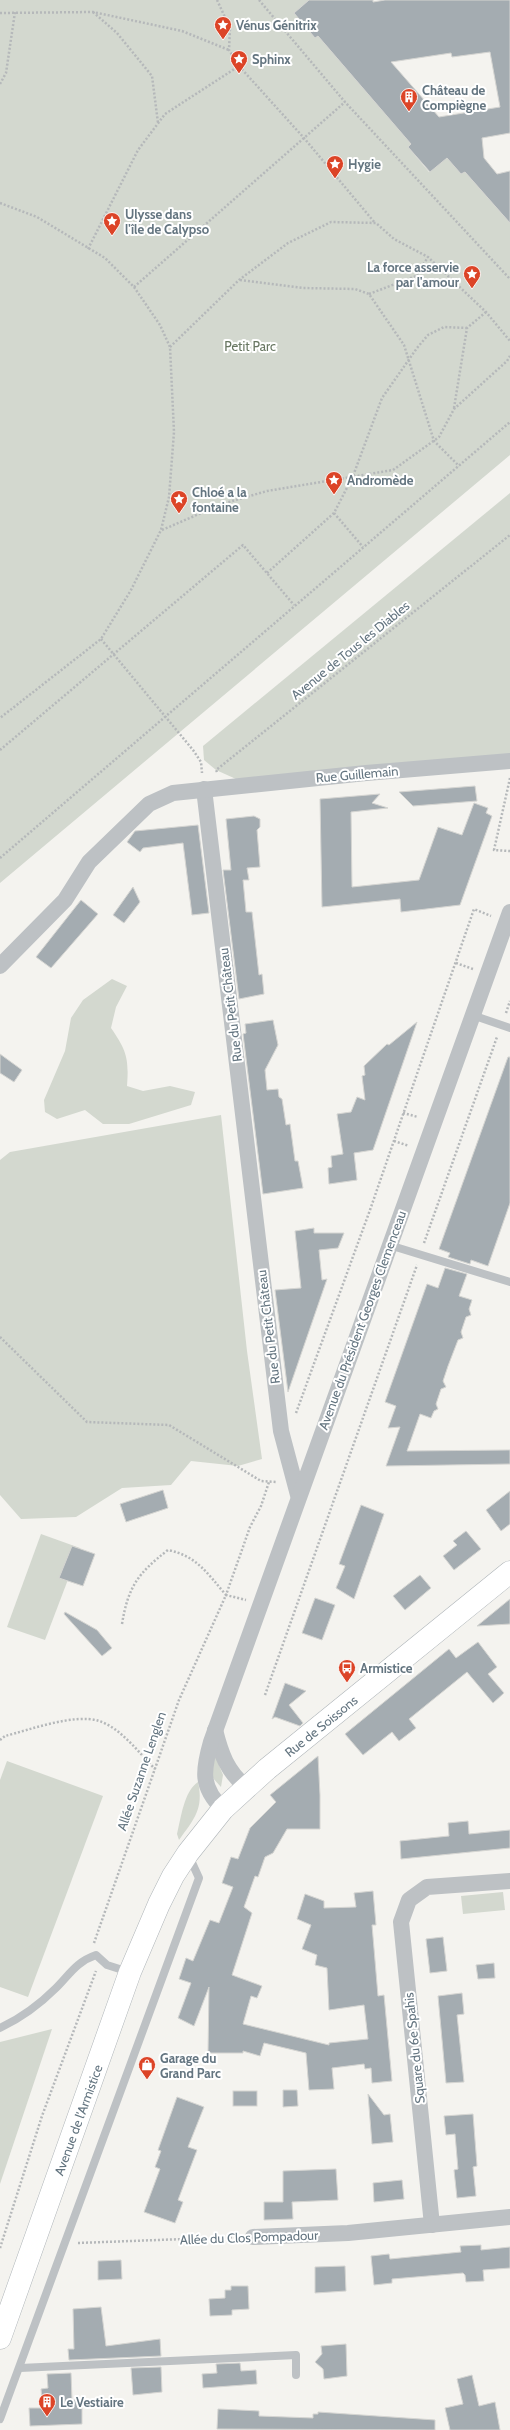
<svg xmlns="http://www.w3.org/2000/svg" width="510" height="2430" font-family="Cabin,sans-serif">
<rect width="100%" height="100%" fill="#f4f3ef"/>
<!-- green -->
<g fill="#d3d8cf">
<polygon points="0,0 309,0 294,13 315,38 318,36 411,144 408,147 429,172 447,158 461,174 465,172 510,223 510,455 0,883"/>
<polygon points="510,493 510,757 236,779 216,770 204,760 203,746"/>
<path d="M112,979L127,986L116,1007L111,1028C127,1051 129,1059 127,1086L143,1091L170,1086L195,1092L191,1105L129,1124H103L85,1110L57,1119L45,1112L44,1100L65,1051L71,1018L83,1000Z"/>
<polygon points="221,1115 247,1351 262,1459 238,1466 191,1461 171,1485 122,1488 76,1517 21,1519 0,1495 0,1160 10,1152"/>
<polygon points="41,1534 80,1548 45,1640 7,1627"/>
<polygon points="215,1755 223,1775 221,1787 211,1776"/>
<polygon points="7,1761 103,1796 28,1997 0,1987 0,1780"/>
<path d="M198,1782C204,1809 194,1819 179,1840L177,1834C181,1818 184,1791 198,1782Z"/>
<polygon points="503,1892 505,1910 463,1914 461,1896"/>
<polygon points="52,2029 0,2184 0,2042"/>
</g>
<!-- building -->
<g fill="#a4acb1" stroke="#d5d5d2" fill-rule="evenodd">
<path d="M309,0H373V2L385,0H510V133L482,138L484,158L497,174L510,171V223L465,172L461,174L447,158L430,172L408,147L411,144L318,36L315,38L294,13ZM490,52L500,107L439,117L391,62L451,53L452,57Z"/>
<polygon points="475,786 477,801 413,806 399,792"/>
<polygon points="380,794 372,803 388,808 351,812 352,887 419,880 438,827 462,835 474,803 488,808 486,813 492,816 460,905 401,912 400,899 322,907 320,799"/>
<polygon points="254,816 260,819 260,827 257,830 260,867 247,868 249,880 243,880 246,912 252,912 259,975 262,974 264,994 239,999 223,870 231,870 226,819"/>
<polygon points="198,825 209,913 192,915 183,843 143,848 140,852 127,842 135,831"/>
<polygon points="133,887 140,902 124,923 113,915"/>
<polygon points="81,900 98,914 51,968 36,957"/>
<polygon points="273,1020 278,1045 265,1070 267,1090 278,1089 279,1097 282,1099 286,1125 290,1124 295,1161 298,1161 303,1188 263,1194 243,1034 246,1033 245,1024"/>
<polygon points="417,1022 373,1150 354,1153 357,1180 329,1184 328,1168 332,1167 331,1156 343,1154 337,1114 351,1112 357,1097 365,1100 362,1076 365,1075 364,1066 387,1044 389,1045"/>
<polygon points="0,1054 22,1070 14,1082 0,1073"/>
<polygon points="508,1057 510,1057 510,1203 488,1266 471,1260 470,1264 448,1257 450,1253 439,1249"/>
<polygon points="314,1228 314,1233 344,1233 338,1248 319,1250 322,1280 327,1279 288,1392 275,1290 301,1288 295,1231"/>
<polygon points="445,1268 467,1274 459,1296 472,1300 469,1309 471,1315 466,1317 461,1332 463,1338 458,1340 448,1366 443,1381 446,1387 441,1389 436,1404 438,1409 434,1411 431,1418 420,1414 407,1451 510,1450 510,1464 386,1466 400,1427 388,1428 396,1406 385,1402 427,1284 438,1288"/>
<polygon points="163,1490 168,1508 126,1522 120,1504"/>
<polygon points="510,1491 510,1524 501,1531 486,1510"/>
<polygon points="361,1505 384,1514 354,1599 336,1588 345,1566 339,1564"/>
<polygon points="466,1531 481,1549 454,1570 443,1556 457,1545 453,1541"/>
<polygon points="72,1546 95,1554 83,1586 59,1578"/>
<polygon points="420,1575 431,1588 405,1610 393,1596"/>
<polygon points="315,1598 335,1605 322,1640 302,1633"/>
<polygon points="510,1599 510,1624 477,1626"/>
<polygon points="65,1612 97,1630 112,1648 102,1656 64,1614"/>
<polygon points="478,1642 497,1667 488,1674 504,1693 493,1703 467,1672 409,1719 416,1728 399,1741 392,1732 363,1755 345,1734 449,1649 456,1658"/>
<polygon points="285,1683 306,1691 289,1705 303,1723 300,1726 275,1717 272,1719"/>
<polygon points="318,1756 320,1795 320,1829 287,1829 273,1853 265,1857 258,1877 255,1876 244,1907 252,1913 232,1975 262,1986 257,1998 251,1996 243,2024 329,2045 329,2043 368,2039 364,2005 329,2010 327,1968 315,1965 317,1955 302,1949 311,1925 297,1919 305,1894 324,1901 324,1908 356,1907 354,1893 373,1891 376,1925 372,1925 378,1996 384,1995 392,2081 372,2083 371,2068 365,2069 364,2064 332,2068 334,2089 309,2090 306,2053 264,2043 260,2056 243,2051 243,2053 208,2053 209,1987 194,2026 178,2018 191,1983 179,1979 186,1958 193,1961 210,1920 219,1923 233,1887 222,1883 231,1857 238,1859 250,1828 276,1802 270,1795"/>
<polygon points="468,1821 469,1834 510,1830 510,1848 401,1859 400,1841 449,1836 448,1823"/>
<polygon points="443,1937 447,1971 430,1973 426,1939"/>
<polygon points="494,1963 495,1978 478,1979 476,1965"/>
<polygon points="462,1993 464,2014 457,2015 464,2082 446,2083 438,1996"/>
<polygon points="283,2090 297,2090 298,2106 283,2107"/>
<rect x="233" y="2091" width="24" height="15"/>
<polygon points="368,2094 384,2115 390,2114 393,2142 372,2144"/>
<polygon points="177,2097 204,2107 188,2147 197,2150 178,2200 183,2202 175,2223 144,2212 160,2169 155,2167 161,2151 158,2150"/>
<polygon points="473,2114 477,2166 473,2167 476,2196 457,2198 454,2170 458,2169 455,2134 446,2135 444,2116"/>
<polygon points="336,2169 338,2200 292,2202 293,2219 264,2220 264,2202 283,2202 283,2171"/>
<polygon points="402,2180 404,2199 374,2202 373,2183"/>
<polygon points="481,2245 481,2250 510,2247 510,2268 483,2270 484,2281 466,2282 465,2275 463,2273 392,2279 392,2283 374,2285 371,2256 389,2254 390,2259 461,2252 460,2246"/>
<polygon points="121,2260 122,2279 98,2280 98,2261"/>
<polygon points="345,2266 346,2291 315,2293 315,2267"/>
<polygon points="231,2286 248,2286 249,2309 232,2310 232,2315 210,2316 209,2299 225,2298 225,2290 231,2290"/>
<polygon points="101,2307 106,2346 160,2339 161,2356 69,2360 68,2349 74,2349 73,2309"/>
<polygon points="346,2344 347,2376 324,2379 323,2369 315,2362 322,2354 321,2346"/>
<polygon points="240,2363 241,2371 256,2370 257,2384 203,2388 202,2374 217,2373 216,2364"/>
<polygon points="161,2367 162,2392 133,2395 131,2368"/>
<polygon points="71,2373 72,2400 82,2399 82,2424 30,2426 29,2408 43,2408 41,2389 48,2388 47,2374"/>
<polygon points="472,2375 479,2406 495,2402 500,2430 450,2430 445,2408 463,2404 457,2379"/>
<polygon points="218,2409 259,2411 259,2416 313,2418 313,2414 318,2414 318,2412 435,2420 435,2430 217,2429"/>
</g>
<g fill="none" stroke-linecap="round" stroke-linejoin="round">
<defs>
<polyline id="secondary" points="0,2338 130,1972 159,1904 173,1876 188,1853 223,1809 267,1769 510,1572"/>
</defs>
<!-- secondary casing -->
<use href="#secondary" stroke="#afb5b9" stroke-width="23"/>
<!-- path -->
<g stroke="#b5b8ba" stroke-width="2.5" stroke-dasharray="2 2" stroke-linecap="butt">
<polyline points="217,0 230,28 229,50 239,66 304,138 375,223"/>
<polyline points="259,0 345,102 510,279"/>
<polyline points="93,12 117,33 152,76 158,123"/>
<polyline points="0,13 93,12 182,31 229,50"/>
<polyline points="0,84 6,73 15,12"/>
<polyline points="0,203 37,217 105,258 134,287 160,325 170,347 174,432 169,497 161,530 131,590 101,639 0,718"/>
<polyline points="88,249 138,150 165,114 239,66"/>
<polyline points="240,280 303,288 355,289 369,294 404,345 434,441 459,466"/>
<polyline points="134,287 345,102"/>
<polyline points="369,294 416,276 428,257"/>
<polyline points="170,347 239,280 288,243 331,222 376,223 394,239 428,257 486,312 510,341"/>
<polyline points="454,408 467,328 486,312"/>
<polyline points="334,513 363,547"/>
<polyline points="162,530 222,504 267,491 393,470 439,437 454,409 507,361 510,356"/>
<polyline points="267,573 334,513 353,476 382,398 417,348 428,335 444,327 467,328"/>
<polyline points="101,639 193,750 201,762 202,773"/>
<polyline points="0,750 243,545 294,605"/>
<polyline points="217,772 216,770 510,535"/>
<polyline points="510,778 494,850 510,851"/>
<polyline points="0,858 510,422"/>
<polyline points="456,963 473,969"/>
<polyline points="506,1013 510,1001"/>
<polyline points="403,1113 418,1117"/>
<polyline points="394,1141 409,1146"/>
<polyline points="424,1243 497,1037"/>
<polyline points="0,1337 87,1422 169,1425 261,1481 277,1482"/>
<polyline points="296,1413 370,1210 474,909 491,916"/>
<path d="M122,1624C128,1587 138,1573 168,1550C197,1556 207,1573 226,1595L250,1527L261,1506L269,1482"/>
<polyline points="265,1695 417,1265"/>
<path d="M0,1740L5,1736C29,1730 75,1713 99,1721C121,1728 139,1753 155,1769"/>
<polyline points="94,1943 179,1700 226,1595 246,1600"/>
<polyline points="78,2243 237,2237"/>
<polyline points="0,2248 42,2116 96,1971"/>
</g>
<!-- lane -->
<g stroke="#bdc1c4" stroke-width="8">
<polyline points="472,1015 510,1028"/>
<polyline points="389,1245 510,1282"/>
<path d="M0,2028C21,2018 39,2005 56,1988C70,1974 76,1962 96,1955L107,1965L129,1972"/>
<polyline points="20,2368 296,2355 296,2375"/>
<polyline points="0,2419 199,1878 189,1856"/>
</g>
<!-- street -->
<g stroke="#bdc1c4" stroke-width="16">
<polyline points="204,789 281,1431 298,1495"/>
<polyline points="0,966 65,900 89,862 149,804 173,793 366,773 510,761"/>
<path d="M215,1730C221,1754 227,1771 246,1787"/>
<path d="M223,1809C200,1787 203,1770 211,1742L510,912"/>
<polyline points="432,2225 401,1922 409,1900 427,1887 510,1881"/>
<polyline points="253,2237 348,2233 510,2217"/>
</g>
<!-- secondary -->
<use href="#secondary" stroke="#fff" stroke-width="22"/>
</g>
<!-- icons -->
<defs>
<symbol id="sight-pin" viewBox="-11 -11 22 30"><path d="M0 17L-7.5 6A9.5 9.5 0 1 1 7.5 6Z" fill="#dc4427" stroke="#fff"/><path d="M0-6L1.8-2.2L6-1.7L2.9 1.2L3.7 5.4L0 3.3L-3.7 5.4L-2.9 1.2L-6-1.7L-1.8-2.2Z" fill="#fff"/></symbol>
<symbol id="building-pin" viewBox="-11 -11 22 30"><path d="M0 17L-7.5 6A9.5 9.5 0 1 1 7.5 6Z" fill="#dc4427" stroke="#fff"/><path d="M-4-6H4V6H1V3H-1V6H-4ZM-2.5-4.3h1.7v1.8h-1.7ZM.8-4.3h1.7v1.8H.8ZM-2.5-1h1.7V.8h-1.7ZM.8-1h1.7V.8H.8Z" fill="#fff"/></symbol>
<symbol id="bus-pin" viewBox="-11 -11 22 30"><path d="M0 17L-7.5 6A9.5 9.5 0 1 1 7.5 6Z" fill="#dc4427" stroke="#fff"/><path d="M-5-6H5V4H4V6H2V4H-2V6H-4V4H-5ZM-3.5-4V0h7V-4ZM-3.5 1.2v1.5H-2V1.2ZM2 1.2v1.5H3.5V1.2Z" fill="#fff"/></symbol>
<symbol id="shop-pin" viewBox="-11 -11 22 30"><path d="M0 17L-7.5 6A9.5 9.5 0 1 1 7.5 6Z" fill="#dc4427" stroke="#fff"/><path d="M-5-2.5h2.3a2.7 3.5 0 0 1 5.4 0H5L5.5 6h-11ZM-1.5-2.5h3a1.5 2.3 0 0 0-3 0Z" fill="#fff"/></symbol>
</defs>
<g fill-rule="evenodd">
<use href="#sight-pin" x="213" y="15" width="20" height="27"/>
<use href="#sight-pin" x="229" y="49" width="20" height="27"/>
<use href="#building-pin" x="399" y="87" width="20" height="27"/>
<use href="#sight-pin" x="325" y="154" width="20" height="27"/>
<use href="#sight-pin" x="102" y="211" width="20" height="27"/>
<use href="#sight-pin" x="462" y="264" width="20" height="27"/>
<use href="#sight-pin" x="324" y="470" width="20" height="27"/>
<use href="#sight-pin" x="169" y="489" width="20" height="27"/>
<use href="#bus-pin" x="337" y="1658" width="20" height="27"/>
<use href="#shop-pin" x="137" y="2055" width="20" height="27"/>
<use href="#building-pin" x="37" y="2392" width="20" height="27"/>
</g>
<g text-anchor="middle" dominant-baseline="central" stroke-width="4" stroke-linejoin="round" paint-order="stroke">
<!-- poi labels -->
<g font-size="13" font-weight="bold" fill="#647580" stroke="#fff" text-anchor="start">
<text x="236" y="25">Vénus Génitrix</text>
<text x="252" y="59">Sphinx</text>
<text x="422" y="90">Château de<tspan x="422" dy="15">Compiègne</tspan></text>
<text x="348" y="164">Hygie</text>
<text x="125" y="214">Ulysse dans<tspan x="125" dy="15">l'île de Calypso</tspan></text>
<text x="459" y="267" text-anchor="end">La force asservie<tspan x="459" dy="15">par l'amour</tspan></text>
<text x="347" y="480">Andromède</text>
<text x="192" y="492">Chloé a la<tspan x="192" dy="15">fontaine</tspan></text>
<text x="360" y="1668">Armistice</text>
<text x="160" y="2058">Garage du<tspan x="160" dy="15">Grand Parc</tspan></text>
<text x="60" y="2402">Le Vestiaire</text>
</g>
<!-- park labels -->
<g font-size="13" fill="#687762" stroke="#fff">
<text x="250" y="346">Petit Parc</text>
</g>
<!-- street labels -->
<g font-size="13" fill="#647580" stroke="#fff">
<text transform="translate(350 650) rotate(-39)">Avenue de Tous les Diables</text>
<text transform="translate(357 774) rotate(-5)">Rue Guillemain</text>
<text transform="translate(230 1005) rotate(-97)">Rue du Petit Château</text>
<text transform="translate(362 1320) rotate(-70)">Avenue du Président Georges Clemenceau</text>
<text transform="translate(268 1327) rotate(-97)">Rue du Petit Château</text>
<text transform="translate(321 1726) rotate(-39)">Rue de Soissons</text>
<text transform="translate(141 1771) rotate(-71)">Allée Suzanne Lenglen</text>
<text transform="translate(414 2048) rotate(-96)">Square du 6e Spahis</text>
<text transform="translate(78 2120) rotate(-70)">Avenue de l'Armistice</text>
<text transform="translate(249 2237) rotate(-2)">Allée du Clos Pompadour</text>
</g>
</g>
</svg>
